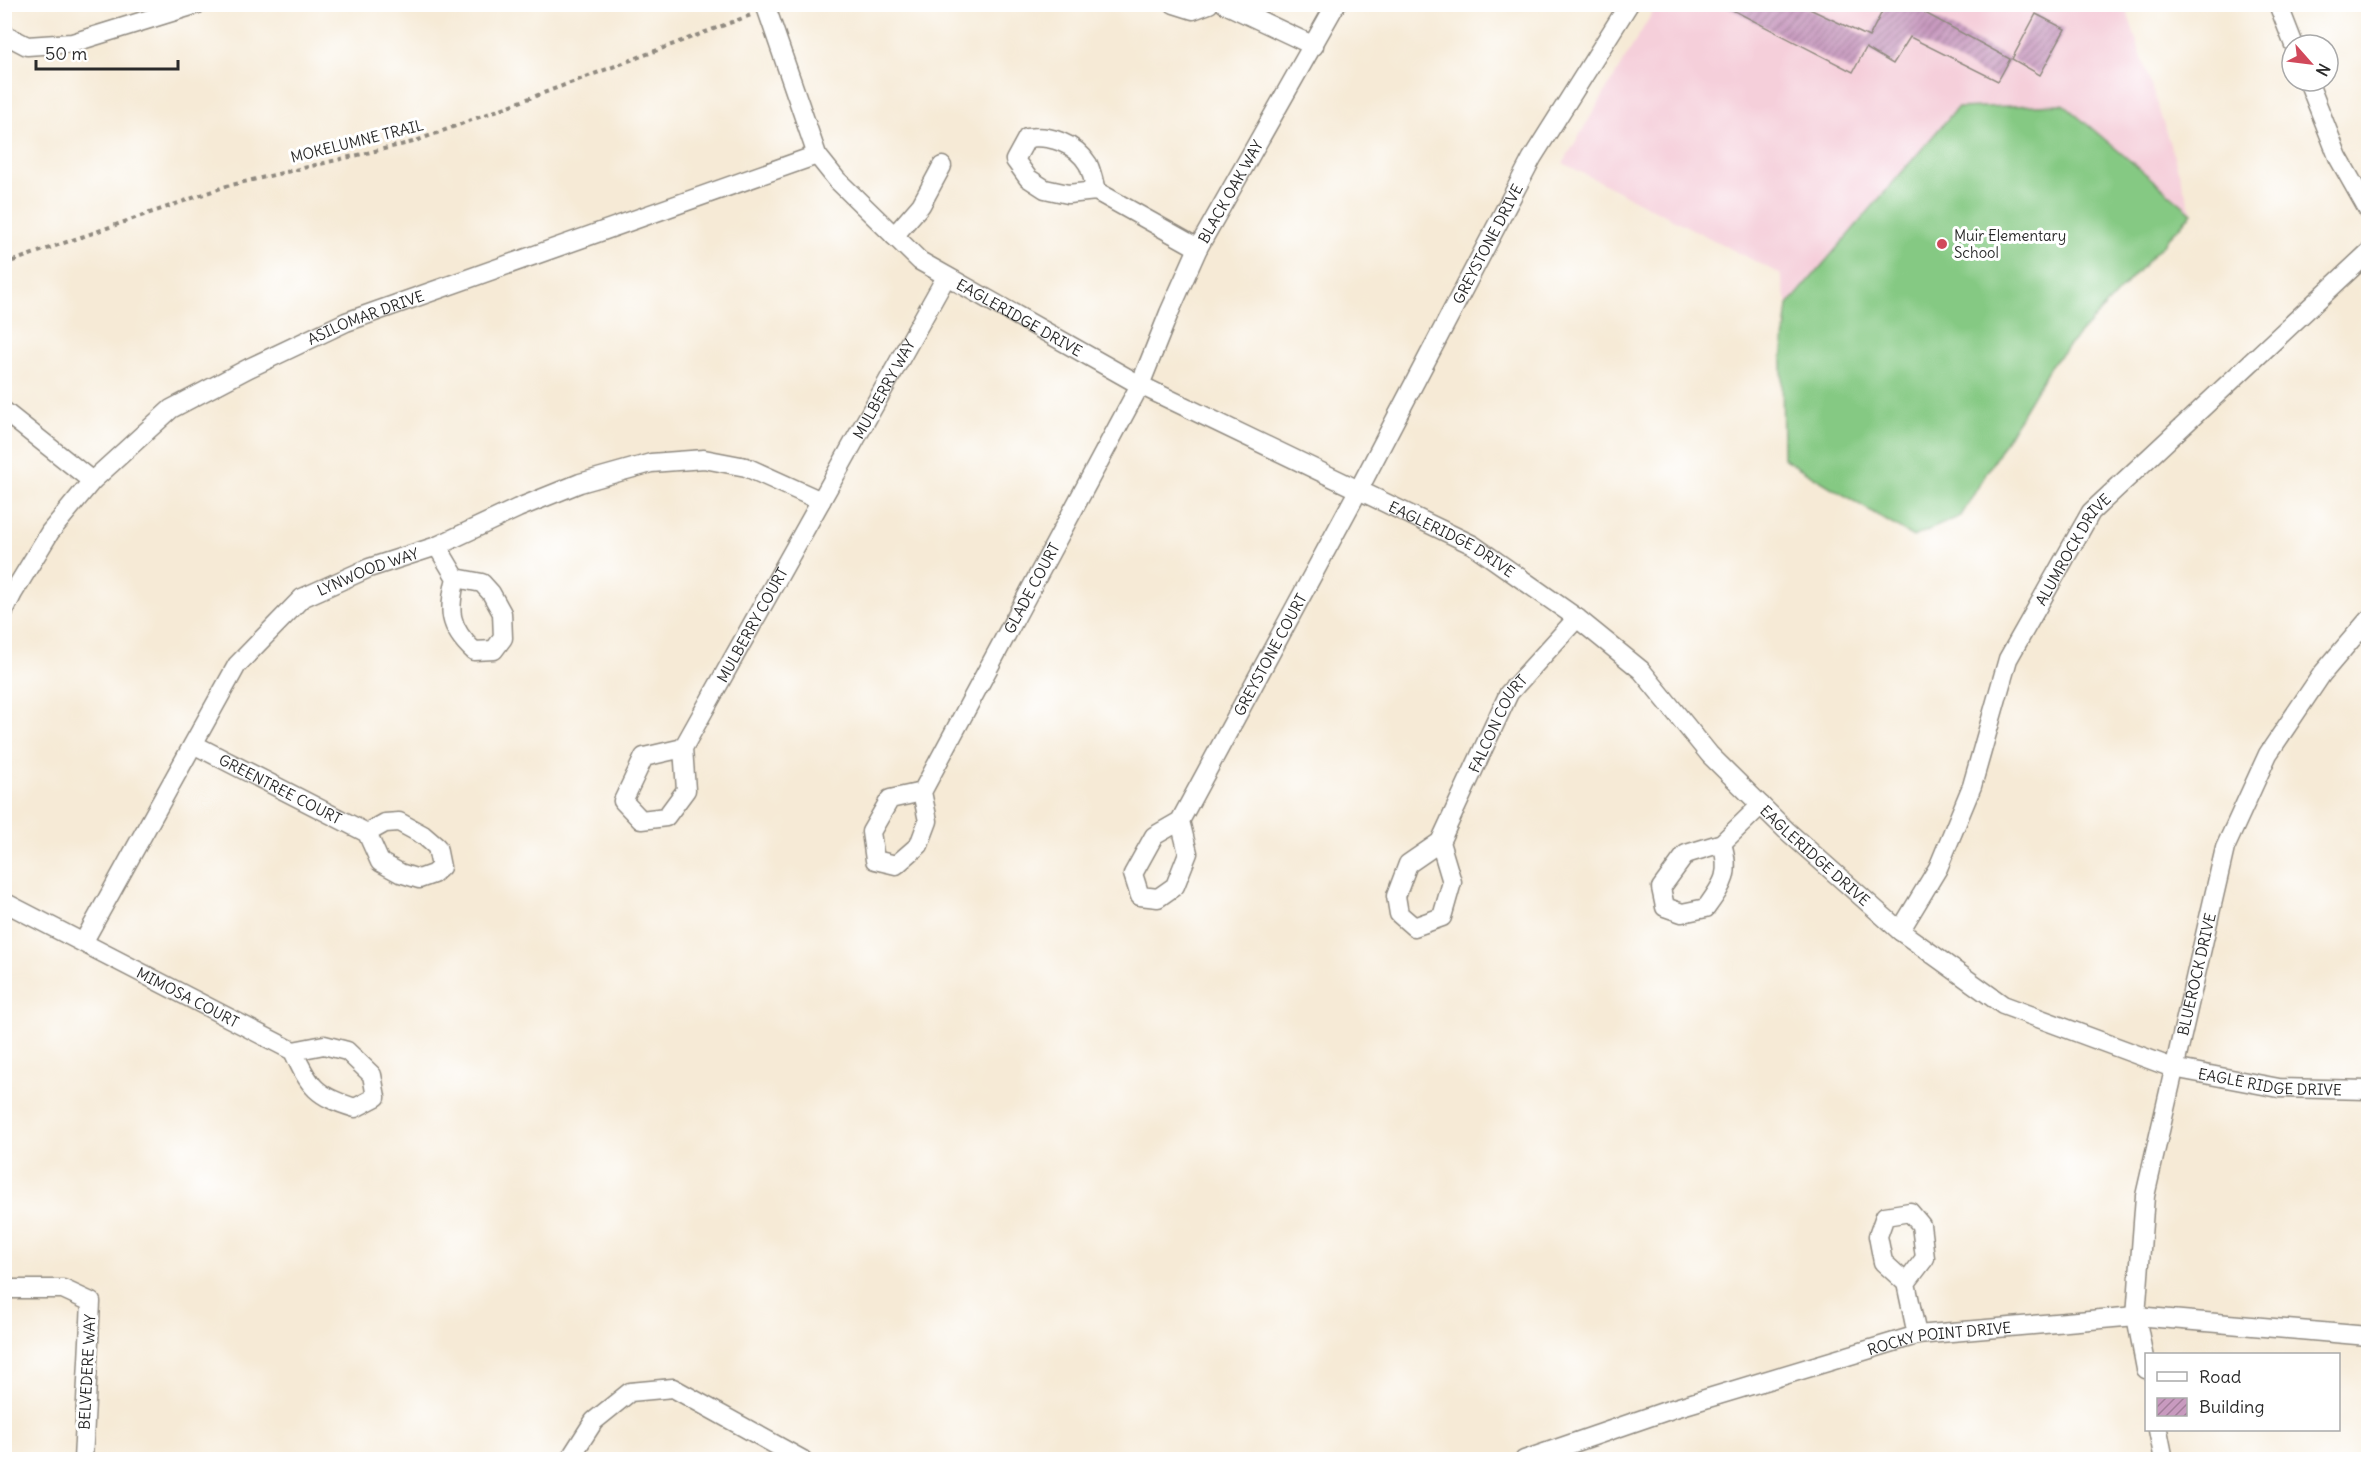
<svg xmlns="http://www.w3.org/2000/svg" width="2373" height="1464" font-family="Delius,sans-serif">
<defs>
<pattern id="building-hatch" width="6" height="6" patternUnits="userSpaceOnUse" patternTransform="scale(1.5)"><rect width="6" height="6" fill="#c89abf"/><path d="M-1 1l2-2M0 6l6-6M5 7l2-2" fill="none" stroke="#a37e9b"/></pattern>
</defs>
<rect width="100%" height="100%" fill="#fff"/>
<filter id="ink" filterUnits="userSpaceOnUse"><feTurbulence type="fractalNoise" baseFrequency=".0167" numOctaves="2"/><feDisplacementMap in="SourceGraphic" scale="12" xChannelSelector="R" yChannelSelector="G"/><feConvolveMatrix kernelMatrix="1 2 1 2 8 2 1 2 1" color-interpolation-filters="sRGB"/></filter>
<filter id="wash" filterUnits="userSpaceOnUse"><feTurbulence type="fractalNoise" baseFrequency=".008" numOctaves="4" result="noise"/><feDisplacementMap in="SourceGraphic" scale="24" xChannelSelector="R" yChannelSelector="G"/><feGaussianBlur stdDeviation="1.35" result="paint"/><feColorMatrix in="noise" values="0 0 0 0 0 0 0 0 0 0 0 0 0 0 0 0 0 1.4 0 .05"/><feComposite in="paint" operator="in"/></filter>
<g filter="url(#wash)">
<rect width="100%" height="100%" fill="#f6ead6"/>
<!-- built -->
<polygon fill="#f5cfda" points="1657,5 2125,5 2192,213 2050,366 1961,516 1913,537 1783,458 1782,360 1788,305 1780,274 1563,163"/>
<!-- grass -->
<polygon fill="#85c983" stroke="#587a57" stroke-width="1.5" points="2063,104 2192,213 2050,366 1961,516 1913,537 1783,458 1782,360 1788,305 1957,108"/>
<g id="blocks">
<!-- building -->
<g fill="url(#building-hatch)">
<polygon points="1721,4 1799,4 1869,37 1886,4 1930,4 1925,13 2010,59 1998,81 1910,37 1893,64 1866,48 1853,72"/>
<polygon points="2036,14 2065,29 2040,75 2012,59"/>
</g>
</g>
</g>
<g filter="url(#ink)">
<use href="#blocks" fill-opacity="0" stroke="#908a80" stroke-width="1.5"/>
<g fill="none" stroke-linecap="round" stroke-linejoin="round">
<defs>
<g id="minor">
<path id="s1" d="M765,4L817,155L837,180L920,261L1140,385L1473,545L1577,618L1641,670L1710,755L1786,830L1900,931L2003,1005L2173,1068L2279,1088L2368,1090"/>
<polyline points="1174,4 1193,10 1209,4"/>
<polyline points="1225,4 1314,46"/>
<polyline points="2278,4 2294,45"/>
<polyline points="4,34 27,46 72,43 198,4"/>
<polyline points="2308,81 2338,157 2368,210"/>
<path d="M1096,191C1094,183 1092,172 1088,164C1075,143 1050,135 1027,138L1015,160L1028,178L1045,189L1068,194L1096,191L1198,248"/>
<polyline points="894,236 921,205 942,166"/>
<polyline points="4,411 92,481"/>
<path d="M437,546L456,578C448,610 448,627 474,651L494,650L503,638L502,613L491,593L482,583L456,578"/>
<path id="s2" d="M4,611L13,593L50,532L92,481L171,409L249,368L346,322L817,155"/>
<path id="s3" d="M195,745L367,833L380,862L400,873L419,879L433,874L441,867L437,847L423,835L399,822L385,823L367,833"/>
<path id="s4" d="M683,748L644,757L623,801L641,820L666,817L686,790L683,748L946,277"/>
<path id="s5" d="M922,792L890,799L871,832L875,860L896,865L919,845L928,821L922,792L1140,385L1169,313L1198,248L1336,4"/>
<path id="s6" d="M1180,821L1188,853L1175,886L1158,898L1140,896L1133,874L1154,836L1180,821L1359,489L1532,158L1629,4"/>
<path id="s7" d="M1440,842L1452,882L1442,917L1414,927L1399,914L1396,896L1408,864L1440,842L1509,693L1577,618"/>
<path d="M1722,843C1731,874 1724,883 1706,908L1682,913L1665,907L1661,888L1686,854L1722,843L1761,805"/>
<path id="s8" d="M4,902L293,1051C310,1088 316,1096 355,1108L376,1097L372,1075L347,1051L324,1045L293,1051"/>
<path id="s9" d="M1900,931L1938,868L1972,786L2008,659L2091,512L2368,253"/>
<path id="s10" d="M84,941L237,665L302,598L369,568L437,546L518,508L580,483L651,463L704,459L746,467L821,501"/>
<polyline points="1906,1283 1925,1258 1921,1225 1910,1212 1885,1216 1878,1236 1883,1262 1906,1283 1917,1335"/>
<polyline points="4,1289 63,1289 91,1302 83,1460"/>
<path id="s11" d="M2146,1369L2136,1316L2145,1196L2225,848L2268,754L2322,674L2368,620"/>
<polyline points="2158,1430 2164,1460"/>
<polyline points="569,1460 594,1421 630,1392 673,1388 803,1460"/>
<path id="s12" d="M1524,1460L1672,1409L1917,1335L2136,1316L2368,1336"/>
</g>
</defs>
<!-- minor casing -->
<use href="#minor" stroke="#908a80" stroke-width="21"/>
<!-- path -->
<polyline stroke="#908a80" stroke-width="4" stroke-dasharray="4.5 4.5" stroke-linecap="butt" points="4,264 227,186 413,142 751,15"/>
<!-- minor -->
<use href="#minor" stroke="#fff" stroke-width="18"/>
</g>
</g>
<!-- markers -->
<circle fill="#d1495b" stroke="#fff" stroke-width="2" cx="1942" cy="244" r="6"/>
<g text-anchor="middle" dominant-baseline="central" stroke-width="6" stroke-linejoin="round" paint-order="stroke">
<!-- street labels -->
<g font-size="15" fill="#2b2b2b" stroke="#fff">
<text transform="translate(357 141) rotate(-14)">MOKELUMNE TRAIL</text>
<text stroke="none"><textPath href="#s5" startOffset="882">BLACK OAK WAY</textPath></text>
<text stroke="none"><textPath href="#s6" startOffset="858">GREYSTONE DRIVE</textPath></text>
<text stroke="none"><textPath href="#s2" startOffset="480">ASILOMAR DRIVE</textPath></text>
<text stroke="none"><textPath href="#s1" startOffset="422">EAGLERIDGE DRIVE</textPath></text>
<text stroke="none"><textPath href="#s4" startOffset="627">MULBERRY WAY</textPath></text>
<text stroke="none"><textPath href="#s1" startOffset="908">EAGLERIDGE DRIVE</textPath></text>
<text stroke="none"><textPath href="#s9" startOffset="422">ALUMROCK DRIVE</textPath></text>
<text stroke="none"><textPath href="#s10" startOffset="480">LYNWOOD WAY</textPath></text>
<text stroke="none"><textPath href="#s5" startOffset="438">GLADE COURT</textPath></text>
<text stroke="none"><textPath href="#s4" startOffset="357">MULBERRY COURT</textPath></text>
<text stroke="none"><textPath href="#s6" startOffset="393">GREYSTONE COURT</textPath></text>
<text stroke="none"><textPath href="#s7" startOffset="351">FALCON COURT</textPath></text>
<text stroke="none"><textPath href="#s3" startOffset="96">GREENTREE COURT</textPath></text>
<text stroke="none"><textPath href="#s1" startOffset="1394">EAGLERIDGE DRIVE</textPath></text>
<text stroke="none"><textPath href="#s11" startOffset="402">BLUEROCK DRIVE</textPath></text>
<text stroke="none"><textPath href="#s8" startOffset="207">MIMOSA COURT</textPath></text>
<text stroke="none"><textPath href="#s1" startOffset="1914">EAGLE RIDGE DRIVE</textPath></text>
<text stroke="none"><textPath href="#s12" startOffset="434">ROCKY POINT DRIVE</textPath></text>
<text transform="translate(87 1372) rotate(-87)">BELVEDERE WAY</text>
</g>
<!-- poi labels -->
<g font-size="15" fill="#2b2b2b" stroke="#fff" text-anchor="start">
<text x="1954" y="235">Muir Elementary<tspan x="1954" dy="17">School</tspan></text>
</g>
</g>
<!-- margin -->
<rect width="2373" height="1464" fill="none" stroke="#fff" stroke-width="24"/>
<!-- legend -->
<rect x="2145" y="1353" width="195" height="78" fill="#ffffff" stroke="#aaaaaa" stroke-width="1.5"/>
<rect x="2157" y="1372" width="30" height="9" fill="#ffffff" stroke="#aaaaaa" stroke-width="1.5"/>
<text x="2199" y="1383" font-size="18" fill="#2b2b2b">Road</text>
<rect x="2157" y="1398" width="30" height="18" fill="url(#building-hatch)" stroke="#aaaaaa" stroke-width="1.5"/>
<text x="2199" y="1413" font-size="18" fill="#2b2b2b">Building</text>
<!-- north arrow -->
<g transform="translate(2310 63) rotate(118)"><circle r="28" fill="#ffffff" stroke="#aaaaaa" stroke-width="1.5"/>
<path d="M0-4.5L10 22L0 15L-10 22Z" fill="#d1495b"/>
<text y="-9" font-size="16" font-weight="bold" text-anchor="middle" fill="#2b2b2b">N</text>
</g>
<!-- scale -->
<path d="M36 60v9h142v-9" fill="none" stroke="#2b2b2b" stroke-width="3"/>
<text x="45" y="60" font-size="18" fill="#2b2b2b" stroke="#ffffff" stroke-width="4.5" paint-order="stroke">50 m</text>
</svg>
